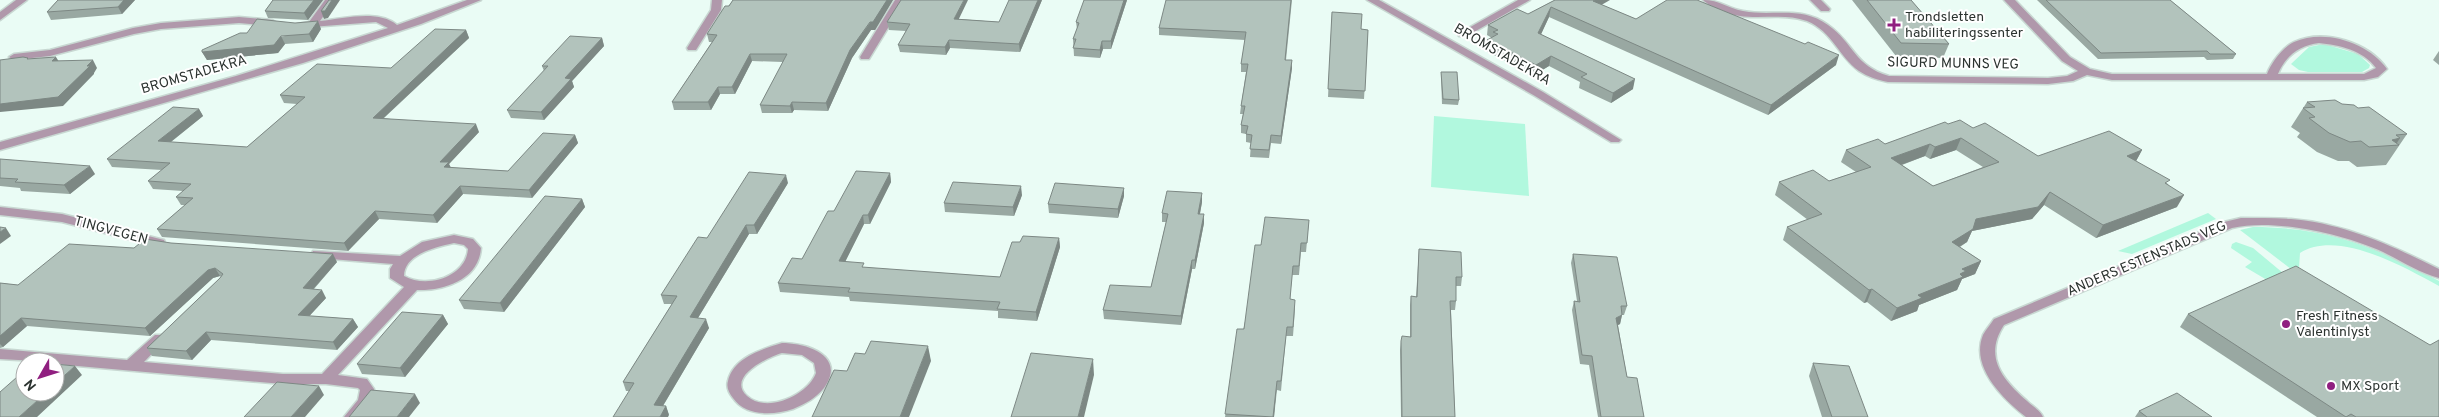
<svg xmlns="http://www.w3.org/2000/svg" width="2439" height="417" font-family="Overpass,sans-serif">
<rect width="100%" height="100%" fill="#eafcf5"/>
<!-- green -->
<g fill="#b1f8de">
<polygon points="2324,44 2358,54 2370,65 2369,68 2362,72 2308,72 2299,70 2291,64 2309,47"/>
<polygon points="1434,116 1525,124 1529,196 1431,187"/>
<polygon points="2208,213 2216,219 2132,254 2118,251"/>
<path d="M2253,227C2327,227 2375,246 2439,281V286C2404,267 2338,229 2300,253L2299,268L2291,269L2240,230Z"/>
<polygon points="2236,242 2253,248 2283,273 2267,280 2245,267 2252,262 2231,248 2232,244"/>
</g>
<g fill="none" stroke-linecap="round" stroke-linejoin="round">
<defs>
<g id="minor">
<polygon points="16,0 27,0 0,20 0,12"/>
<path d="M325,0H335L320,21C343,19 378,9 397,25L467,0H481L421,24L303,63L0,150V142L236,76L388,28L376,22L298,28V24L309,22Z"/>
<polygon points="712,0 722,0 721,10 696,50 688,50 687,48 711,10"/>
<polygon points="895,0 905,0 869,59 861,59 860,57"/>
<polygon points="1367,0 1379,0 1543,92 1621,140 1619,142 1611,142 1535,96"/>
<polygon points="1518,0 1530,0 1467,36 1459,36 1458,34"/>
<path d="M1703,0C1720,0 1727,8 1743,11C1773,17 1801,5 1828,25C1854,43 1854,66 1889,76L2048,78L2067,76L2078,71L2062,61L2004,0H2015L2070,57L2090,69L2112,74H2267C2271,63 2283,47 2294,42C2325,28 2369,43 2387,69L2378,77L2364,80H2112L2087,75L2073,81L2048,84L1888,82C1878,80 1868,77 1859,71C1839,57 1832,31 1807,21C1778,11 1750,24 1719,10C1714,7 1707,4 1703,0ZM2319,43C2339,45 2363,50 2376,68L2364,74H2278C2285,56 2300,45 2319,43Z"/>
<polygon points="1810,0 1821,0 1830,9 1829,11 1821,11"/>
<polygon points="239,17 272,20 277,23 272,26 239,23 161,29 134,34 50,56 14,60 9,57 14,54 50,50 133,28 161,23"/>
<polygon points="0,207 62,214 164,240 165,243 159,247 62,222 0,215"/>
<path d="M2241,218C2257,218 2274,218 2291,219C2343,223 2393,246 2439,269V278C2420,273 2401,261 2383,252C2344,234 2274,218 2232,228L2004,325C1983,357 2003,380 2027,401C2032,406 2040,410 2043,417H2026C2003,399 1970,367 1983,335C1986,329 1991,324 1994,319L2224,222Z"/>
<path d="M454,235L473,239L481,248C479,279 445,291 417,290L338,375L367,379L374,389L372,402L360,417H344L358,400L360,390L358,388L326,384H283L55,364V362L0,359V349L127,360L155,335H165L167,338L144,362L283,374H322L404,287L390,278V269L393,264L318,258L313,257L311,254L313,251L400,256L422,242ZM454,243L464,245L468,249C466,277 427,289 404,276C404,254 436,247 454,243Z"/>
<path d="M782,343C807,343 847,356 824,388C816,398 805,404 793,409C774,415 746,417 733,398C729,393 726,387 728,381C733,358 762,349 782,343ZM782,353L802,355L814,363L816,373C808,395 767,414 747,396C726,377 768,357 782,353Z"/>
</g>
</defs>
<!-- minor casing -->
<use href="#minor" stroke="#c8d8d2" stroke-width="3"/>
<!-- minor -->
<use href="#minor" fill="#b098ab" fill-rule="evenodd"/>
</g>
<!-- wall -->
<g fill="#99a8a2" fill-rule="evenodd">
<polygon points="58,0 135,0 122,14 51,20 47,12"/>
<polygon points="273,0 323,0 308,20 268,18 265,11"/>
<polygon points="733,0 893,0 875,30 871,30 852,58 828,111 794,110 792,113 762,113 760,105 783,62 752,61 735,94 720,94 711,110 674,110 672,102 712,42 709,42 707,34"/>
<polygon points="1042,0 1020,52 950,48 946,55 900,52 898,45 906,31 889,30 887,22 959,19 999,22"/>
<polygon points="1127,0 1111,49 1103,49 1100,58 1074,56 1073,39 1077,29 1076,22"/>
<polygon points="1292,0 1286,60 1292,68 1281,144 1271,143 1269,158 1250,157 1251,143 1246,142 1246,134 1241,133 1241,125 1243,114 1240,114 1241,106 1246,72 1241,72 1241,64 1245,40 1159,35 1159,28"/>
<polygon points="1555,0 1602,5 1636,19 1836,65 1768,115 1549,17 1541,34 1633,89 1611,103 1579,88 1580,82 1549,66 1534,75 1486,51 1487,40 1492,38 1487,35 1488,25 1528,14"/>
<polygon points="1852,0 1911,0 1949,44 1943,58 1896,56"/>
<polygon points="2037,0 2170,0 2236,54 2233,59 2207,60 2204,57 2098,59"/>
<polygon points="1332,12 1361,29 1368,30 1364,99 1328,97"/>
<polygon points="321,29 313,42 285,44 278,53 207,60 202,52"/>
<polygon points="466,30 469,38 384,118 479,132 449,164 451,168 508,171 575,135 578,143 532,198 463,194 437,223 379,219 348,251 162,237 157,229 185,205 181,205 176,197 183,191 153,189 148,181 162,170 112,167 107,159 199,109 203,116 171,142 247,147 297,104 284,103 280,95 391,68"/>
<polygon points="602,38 604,46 572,81 574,87 544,120 511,118 507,110 544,71 542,66"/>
<polygon points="2439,51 2439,65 2433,60"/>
<polygon points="1441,72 1459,100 1458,105 1442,104 1441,76"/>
<polygon points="2307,102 2342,104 2358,108 2407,134 2386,165 2357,167 2349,161 2338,161 2317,152 2297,137 2300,133 2291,127"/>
<path d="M1948,124L1973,128L2038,156L2142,150L2136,161L2168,184L2177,207L2096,238L2044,205L2032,219L1972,231L1967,242L1960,247L1981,261L1975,274L1962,279L1957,290L1919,305L1917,311L1891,321L1867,302L1864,303L1783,240L1787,227L1808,220L1775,195L1779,182L1829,181L1856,172L1841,162L1846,150L1885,144ZM1956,150L1983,167L1933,186L1902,165L1925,156L1930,159Z"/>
<polygon points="0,159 95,174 70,194 21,191 20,188 0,186"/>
<polygon points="890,173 891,182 870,224 864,224 845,262 865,268 1000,277 1020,242 1059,238 1060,247 1037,321 998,318 998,311 850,301 849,297 780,292 778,283 802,259 834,211"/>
<polygon points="788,183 757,234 749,234 698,318 709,328 663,406 666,406 669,415 629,391 626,391 623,382 672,304 664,304 661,295 707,238"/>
<polygon points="1022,195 1014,216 945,212 944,203"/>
<polygon points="1124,196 1118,218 1049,213 1048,204"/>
<polygon points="582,199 585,207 504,312 464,309 459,300"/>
<polygon points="1202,202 1200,214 1204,223 1195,269 1192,269 1181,325 1104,319 1103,310 1151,287 1166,222 1162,222 1162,213"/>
<polygon points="1309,220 1306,252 1301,252 1299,275 1292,275 1290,299 1295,309 1293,336 1286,336 1281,391 1277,390 1274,417 1225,417 1261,245"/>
<polygon points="171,243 337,262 314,289 326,298 309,316 353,319 358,327 337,350 211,340 192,360 152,356 147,348 220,278 221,277 220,276 213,278 150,336 27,326 3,347 0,348 0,283 18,285 134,248"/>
<polygon points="1419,249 1462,277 1461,286 1456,286 1456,301 1455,310 1451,310 1455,417 1401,417 1400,350 1401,341 1410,337 1410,305 1411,296 1416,297"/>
<polygon points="1573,254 1627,306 1624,315 1622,315 1620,324 1618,325 1627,377 1644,417 1598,417 1589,365 1580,364 1572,310 1574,301 1577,301 1571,263"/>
<polygon points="2188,314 2430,345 2439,417 2317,417 2180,327"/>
<polygon points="443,315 448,324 405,377 362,374 357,364"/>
<polygon points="1813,363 1868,417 1822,417 1809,376"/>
<polygon points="2139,411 2212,417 2135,417"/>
</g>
<!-- shaded-wall -->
<g fill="#7d8884">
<polygon points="124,0 135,0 122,14 118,7"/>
<polygon points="314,0 323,0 308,20 304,13"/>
<polygon points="332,0 340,0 328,18 324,19 321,11"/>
<polygon points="887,0 893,0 875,30 871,30 852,58 828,111 826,103 850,50"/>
<polygon points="964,0 968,0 955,27 954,19"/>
<polygon points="1038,0 1042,0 1020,52 1019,44"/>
<polygon points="1124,0 1127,0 1111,49 1111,41"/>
<polygon points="1595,0 1610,0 1591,11 1593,1"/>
<polygon points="1551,7 1549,17 1537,43 1538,33"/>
<polygon points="318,21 321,29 313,42 309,34"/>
<polygon points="466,30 469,38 376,125 373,118"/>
<polygon points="281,36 285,44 278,53 207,60 202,52"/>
<polygon points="602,38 604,46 572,81 574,87 544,120 541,112 565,78"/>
<polygon points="949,40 950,48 946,55 945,47"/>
<polygon points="1102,41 1103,49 1100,58 1100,50"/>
<polygon points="750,54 752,61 735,94 732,87"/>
<polygon points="1839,55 1836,65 1768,115 1771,105"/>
<polygon points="1551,56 1549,66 1534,75 1536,65"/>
<polygon points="56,57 61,65 52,61"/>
<polygon points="93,60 97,68 94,73 94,74 63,106 0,112 0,104 87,66"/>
<polygon points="1292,60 1292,68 1281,144 1281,136"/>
<polygon points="1635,79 1633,89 1611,103 1613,93"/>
<polygon points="718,87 720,94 711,110 708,102"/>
<polygon points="792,102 794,110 792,113 790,106"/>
<polygon points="199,109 203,116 163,148 158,141"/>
<polygon points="476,124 479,132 449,164 452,170 445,168 440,162"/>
<polygon points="575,135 578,143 532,198 529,190"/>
<polygon points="1961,138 1956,150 1930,159 1935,147"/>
<polygon points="2400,138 2395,146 2392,140"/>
<polygon points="1930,144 1925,156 1887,170 1891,158"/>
<polygon points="2142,150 2135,163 2127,156"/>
<polygon points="90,166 95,174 70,194 64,185"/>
<polygon points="890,173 891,182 870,224 868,215"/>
<polygon points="786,175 788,183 757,234 754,225"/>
<polygon points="460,186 463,194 437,223 433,215"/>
<polygon points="1021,186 1022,195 1014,216 1013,207"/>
<polygon points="1124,188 1124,196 1118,218 1118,209"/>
<polygon points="2050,192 2044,205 2032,219 1972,231 1967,242 1947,254 1952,242 1976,219"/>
<polygon points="1202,193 1202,202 1198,223 1198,214"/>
<polygon points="2184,195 2177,207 2096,238 2103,225"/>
<polygon points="582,199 585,207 504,312 500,303"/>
<polygon points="375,211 379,219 348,251 344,243"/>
<polygon points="1204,214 1204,223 1195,269 1195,260"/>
<polygon points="863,215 864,224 841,270 839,261"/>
<polygon points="746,225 749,234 693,326 690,317"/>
<polygon points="6,228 11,236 0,244 0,232"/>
<polygon points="1059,238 1060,247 1037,321 1036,312"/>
<polygon points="333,254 337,262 307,296 303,288"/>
<polygon points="1192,260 1192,269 1181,325 1181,316"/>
<polygon points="1981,261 1975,274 1962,279 1957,290 1919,305 1917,311 1891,321 1897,308 1962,269"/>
<polygon points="215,268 220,276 213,278 150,336 145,328 208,270"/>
<polygon points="1872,289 1867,302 1864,303 1869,290"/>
<polygon points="322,290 326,298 303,323 298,315"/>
<polygon points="443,315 448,324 405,377 400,368"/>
<polygon points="1622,315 1620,324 1614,327 1616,318"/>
<polygon points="21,318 27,326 3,347 0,344 0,336"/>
<polygon points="353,319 358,327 337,350 333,342"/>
<polygon points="706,319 709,328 658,414 654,405"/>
<polygon points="206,332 211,340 192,360 186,351"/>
<polygon points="928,346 931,361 909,417 900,417"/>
<polygon points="1093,359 1094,375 1084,417 1078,417"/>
<polygon points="75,366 82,375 37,417 19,417 47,392 55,392 55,384"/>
<polygon points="1277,381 1274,417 1273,417"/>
<polygon points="319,386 324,395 305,417 291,417"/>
<polygon points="415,394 420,403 409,417 397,417"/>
<polygon points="666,406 669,415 668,417 660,417"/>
</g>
<!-- building -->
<g fill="#b2c3bc" stroke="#7d8884" fill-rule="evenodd">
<polygon points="58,0 124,0 118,7 47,12"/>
<polygon points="273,0 314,0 304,13 265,11"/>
<polygon points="329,0 332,0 325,11 321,11"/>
<polygon points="733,0 887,0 873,22 870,22 850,50 826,103 792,102 790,106 760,105 787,54 750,54 732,87 718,87 708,102 672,102 717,35 707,34 725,6 729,6"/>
<polygon points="901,0 964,0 954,19 999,22 1009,0 1038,0 1019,44 949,40 945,47 898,45 910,24 887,22"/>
<polygon points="1084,0 1124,0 1111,41 1102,41 1100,50 1073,48 1076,39 1073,39 1079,23 1076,22"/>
<polygon points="1166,0 1291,0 1285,60 1292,60 1281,136 1271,135 1269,150 1250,149 1252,135 1246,134 1248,126 1241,125 1245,106 1241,106 1248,64 1241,64 1246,32 1159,28"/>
<polygon points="1555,0 1595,0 1593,1 1636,19 1667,0 1697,0 1805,44 1808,42 1839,55 1771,105 1551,7 1538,33 1635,79 1613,93 1581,77 1587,74 1551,56 1536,65 1487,40 1498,34 1493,32 1498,30 1488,25 1517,9 1528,14"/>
<polygon points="1867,0 1911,0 1949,44 1901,43"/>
<polygon points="2046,0 2170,0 2236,54 2210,54 2207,51 2101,53"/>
<polygon points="1332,12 1362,14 1361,29 1368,30 1365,91 1328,89"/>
<polygon points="257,19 295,23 318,21 309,34 281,36 274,45 202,52 202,50 240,33 247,33"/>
<polygon points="435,29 466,30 373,118 476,124 440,162 449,162 444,167 508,171 543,133 575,135 529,190 460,186 433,215 375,211 344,243 157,229 193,198 176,197 191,184 148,181 170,163 107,159 173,107 199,109 158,141 247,147 305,97 280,95 317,64 391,68"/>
<polygon points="570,36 602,38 565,78 571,79 541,112 507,110 548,66 542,66"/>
<polygon points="23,57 28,58 27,59 56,57 52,61 93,60 87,66 90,66 58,97 0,104 0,60"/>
<polygon points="1441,72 1457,72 1459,100 1443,99"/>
<polygon points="2335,100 2342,104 2354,105 2358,108 2369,107 2407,134 2396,135 2400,138 2392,140 2399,145 2369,147 2361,141 2350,142 2329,133 2309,118 2315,117 2303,108 2315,107 2307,102"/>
<path d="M1960,120L1973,128L1985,123L2038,156L2109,131L2142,150L2127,156L2170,180L2165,183L2184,195L2103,225L2050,192L2038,207L1976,219L1973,229L1952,242L1981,261L1962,269L1966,271L1960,274L1963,277L1918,295L1922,298L1897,308L1872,289L1869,290L1787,227L1822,214L1779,182L1813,170L1829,181L1871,167L1846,150L1878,139L1885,144L1945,122L1948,124ZM1961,138L1999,162L1933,186L1891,158L1930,144L1935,147Z"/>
<polygon points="0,159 90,166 64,185 15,182 18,179 0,178"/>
<polygon points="856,171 890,173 868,215 863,215 839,261 864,263 862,267 1000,277 1012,242 1020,242 1023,236 1059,238 1036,312 997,309 1000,302 848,292 850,288 778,283 792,258 802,259 828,211 834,211"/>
<polygon points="749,172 786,175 754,225 746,225 690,317 706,319 654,405 666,406 660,417 613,417 634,383 623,382 677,296 661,295 698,237 707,238"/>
<polygon points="953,182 1021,186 1013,207 944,203"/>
<polygon points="1055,183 1124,188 1118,209 1048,204"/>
<polygon points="1167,191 1202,193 1198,214 1204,214 1195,260 1192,260 1181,316 1103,310 1110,285 1151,287 1168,214 1162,213"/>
<polygon points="545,196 582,199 500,303 459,300"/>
<polygon points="1265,217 1309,220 1307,243 1301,243 1299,266 1293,266 1290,299 1295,300 1293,327 1287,327 1281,381 1277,381 1273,417 1225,414 1237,329 1244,329 1255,245 1261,245"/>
<polygon points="0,227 6,228 0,232"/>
<polygon points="145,239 171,243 333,254 303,288 322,290 298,315 353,319 333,342 206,332 186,351 147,348 220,278 223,274 215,268 208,270 145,328 21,318 0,336 0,283 18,285 69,244 134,248"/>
<polygon points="1419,249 1461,252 1462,277 1456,277 1456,301 1450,301 1455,417 1402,417 1401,341 1402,336 1411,337 1411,296 1417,297"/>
<polygon points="1573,254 1617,257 1627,306 1621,306 1622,315 1616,318 1627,377 1637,378 1644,417 1601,417 1592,356 1582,355 1574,301 1580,302"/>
<polygon points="2296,266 2430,345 2439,340 2439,417 2356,417 2351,414 2346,417 2188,314"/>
<polygon points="402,312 443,315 400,368 357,364"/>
<polygon points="871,341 928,346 900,417 812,417 834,370 847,371 855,353 865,354"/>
<polygon points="1031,353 1093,359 1078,417 1011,417"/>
<polygon points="1813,363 1849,366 1868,417 1832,417"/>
<polygon points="55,364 75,366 55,384"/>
<polygon points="25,370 25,392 47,392 19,417 0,417 0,392"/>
<polygon points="277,382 319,386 291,417 244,417"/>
<polygon points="371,390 415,394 397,417 349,417"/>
<polygon points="2177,393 2212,417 2147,417 2139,411"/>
</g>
<!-- markers -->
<g fill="#901f80" stroke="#fff" stroke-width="2">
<path d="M1891.5 17.5h5v5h5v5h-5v5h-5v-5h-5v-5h5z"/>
<circle cx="2286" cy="324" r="5"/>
<circle cx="2331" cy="386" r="5"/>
</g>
<g text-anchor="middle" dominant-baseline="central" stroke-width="4" stroke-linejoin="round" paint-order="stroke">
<!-- poi labels -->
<g font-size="14" fill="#2c3330" stroke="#fff" text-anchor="start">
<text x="1905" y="17">Trondsletten<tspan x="1905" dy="16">habiliteringssenter</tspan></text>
<text x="2296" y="316">Fresh Fitness<tspan x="2296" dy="16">Valentinlyst</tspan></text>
<text x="2341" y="386">MX Sport</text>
</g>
<!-- street labels -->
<g font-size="14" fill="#2c3330" stroke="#fff">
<text transform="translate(1502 55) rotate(30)">BROMSTADEKRA</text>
<text transform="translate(1953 64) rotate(1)">SIGURD MUNNS VEG</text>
<text transform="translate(194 75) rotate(-16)">BROMSTADEKRA</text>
<text transform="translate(111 231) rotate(15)">TINGVEGEN</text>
<text transform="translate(2147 259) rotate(-23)">ANDERS ESTENSTADS VEG</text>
</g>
</g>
<!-- north arrow -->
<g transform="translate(40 377) rotate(231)"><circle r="24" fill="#ffffff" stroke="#abadac"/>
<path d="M0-4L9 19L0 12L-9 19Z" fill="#901f80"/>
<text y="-8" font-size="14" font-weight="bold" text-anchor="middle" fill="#2c3330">N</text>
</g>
</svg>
